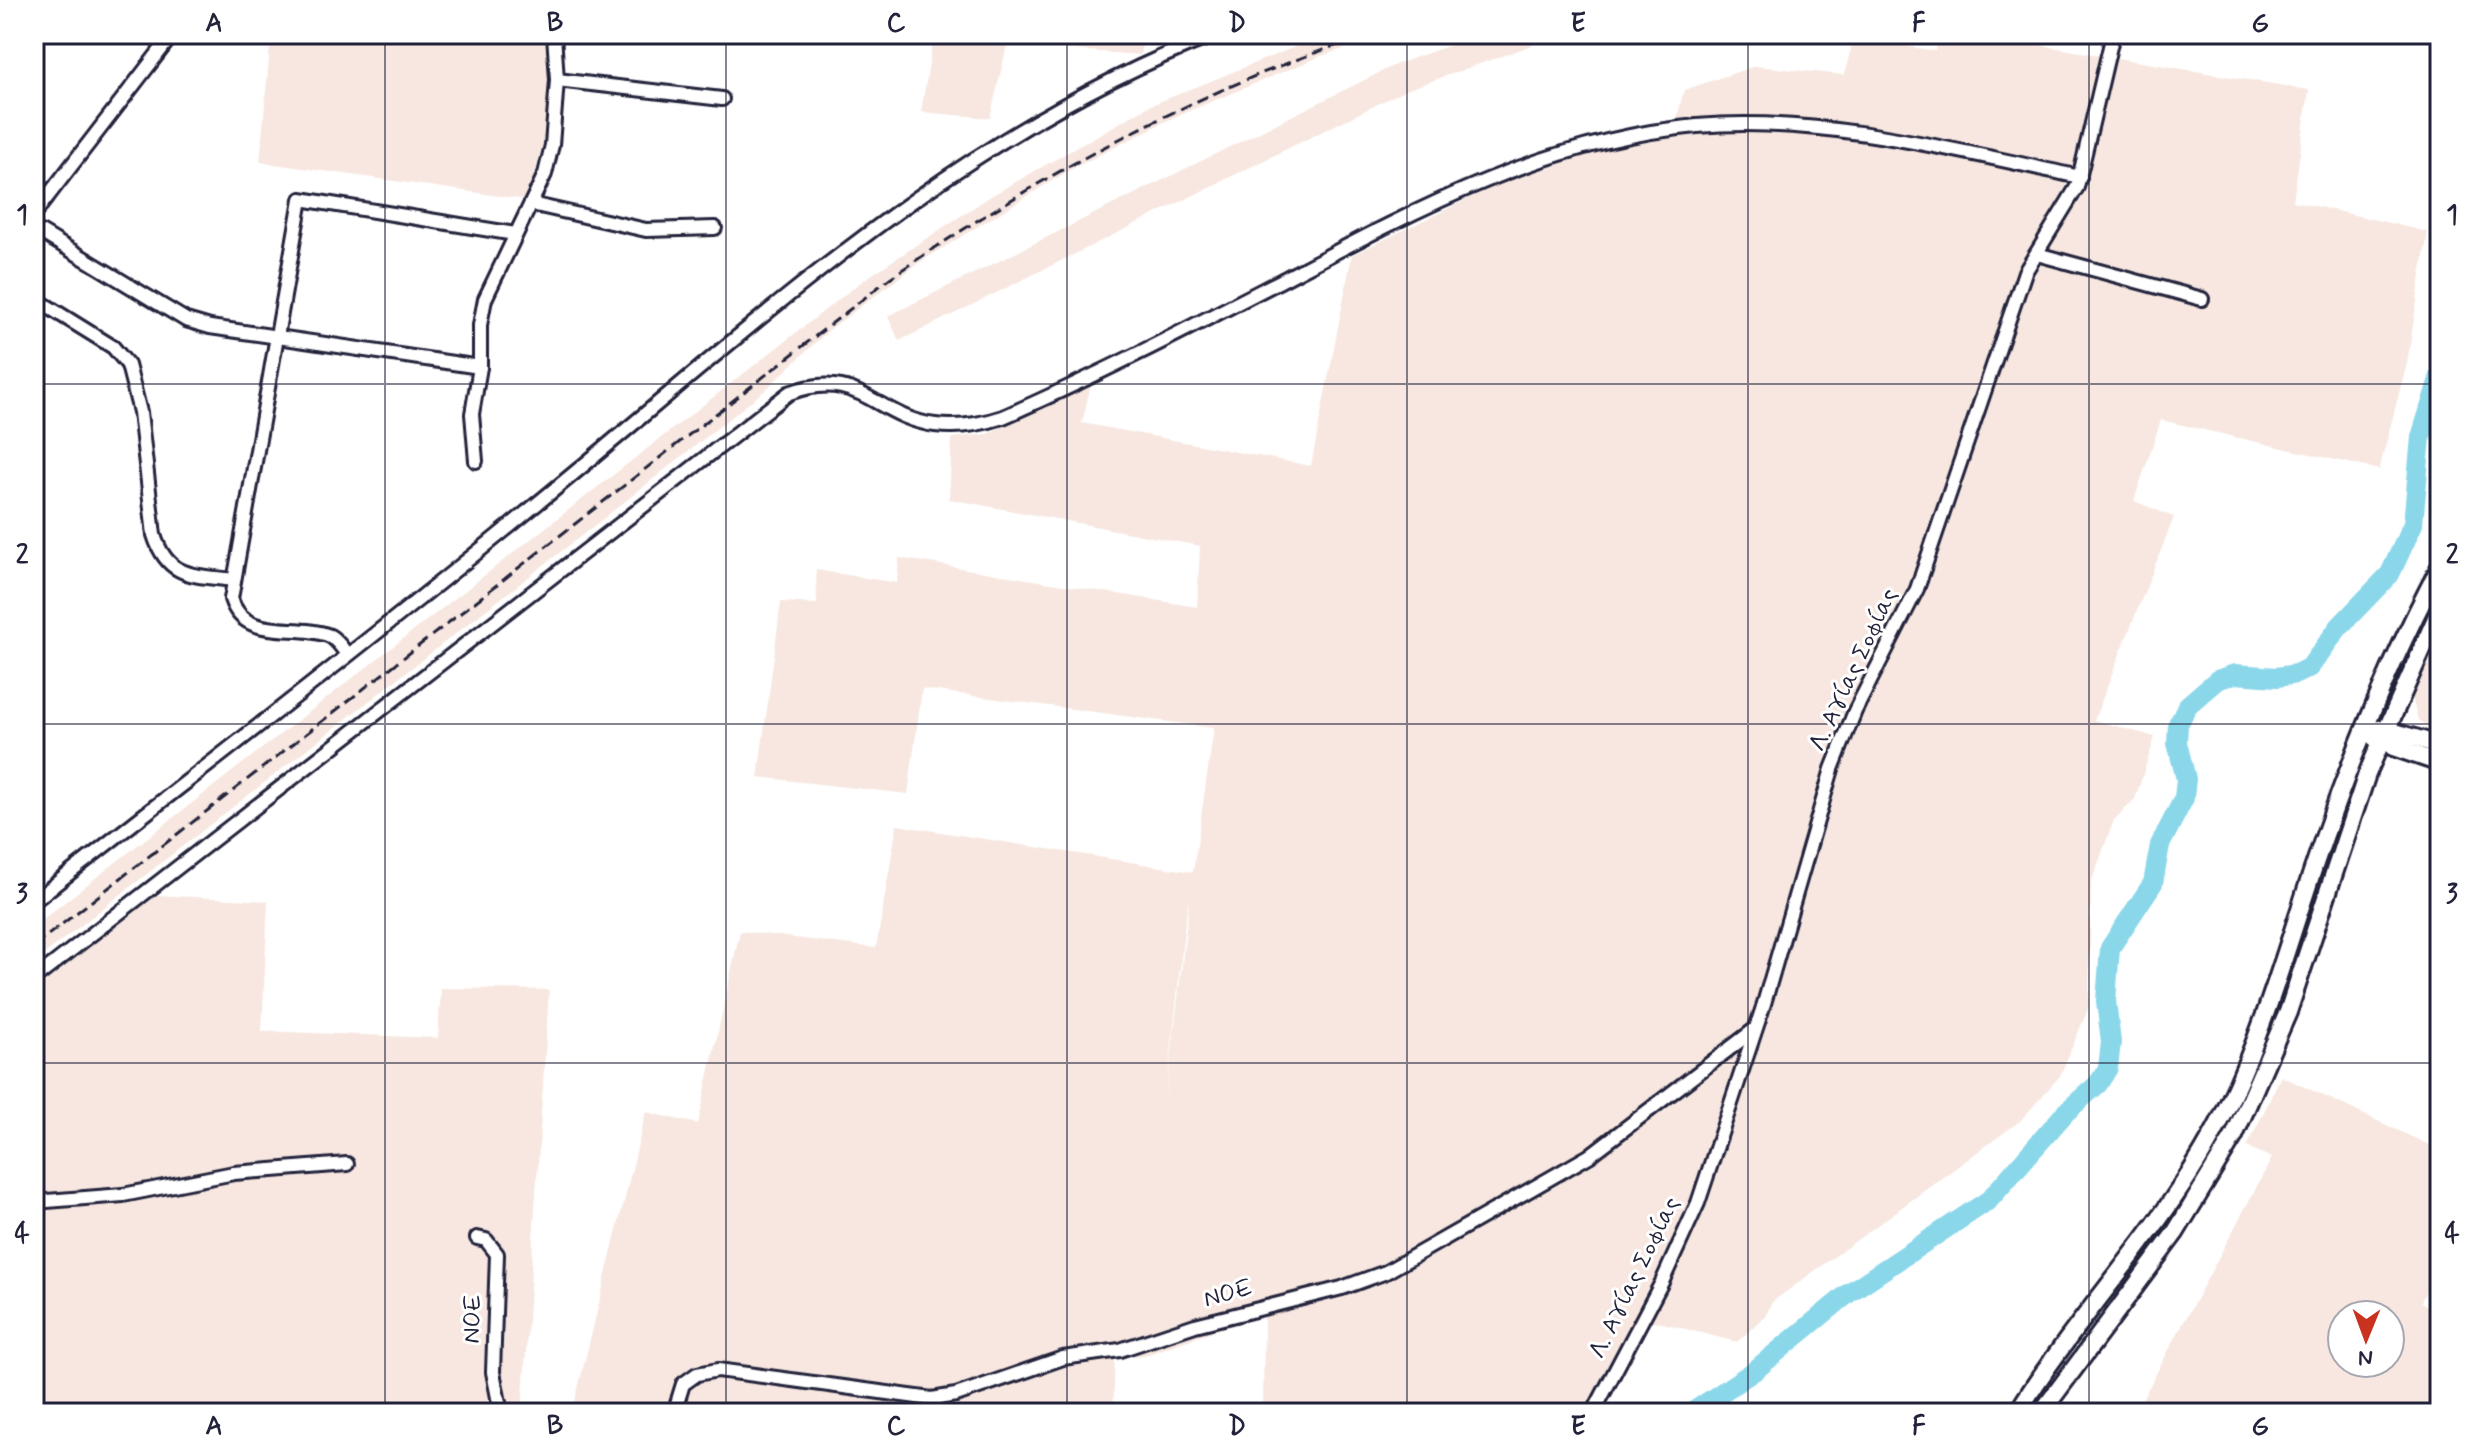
<svg xmlns="http://www.w3.org/2000/svg" width="2474" height="1447" font-family="Mynerve,sans-serif">
<rect width="100%" height="100%" fill="#fff"/>
<filter id="ink" filterUnits="userSpaceOnUse"><feTurbulence type="fractalNoise" baseFrequency=".0125" numOctaves="2"/><feDisplacementMap in="SourceGraphic" scale="16" xChannelSelector="R" yChannelSelector="G"/><feConvolveMatrix kernelMatrix="1 2 1 2 8 2 1 2 1" color-interpolation-filters="sRGB"/></filter>
<g filter="url(#ink)">
<!-- built -->
<g fill="#f7e7e0" fill-rule="evenodd">
<polygon points="271,34 551,34 554,61 546,131 528,200 260,162"/>
<polygon points="892,34 1144,34 1140,55 1007,45 990,118 921,112 933,39"/>
<polygon points="1327,34 1392,34 1321,56 1172,118 1068,171 920,262 829,330 764,391 599,522 34,962 34,926 865,279 991,196 1149,106"/>
<polygon points="1482,34 1564,34 1406,90 899,341 888,316 1397,64"/>
<path d="M1854,37L1935,51L1938,37L2027,43L2309,90L2293,201L2428,232L2407,363L2379,470L2161,420L2134,501L2174,517L2094,720L2155,737L2135,799L2114,820L2091,883L2089,1007L2060,1076L2020,1121L1772,1302L1765,1317L1737,1342L1638,1317L1588,1413H1263L1264,1313L1143,1356L1115,1357L1113,1413H572L646,1112L698,1124L740,931L876,948L897,825L1193,872L1214,728L922,689L908,794L758,777L781,602L817,604L816,570L897,583L899,558L1197,607L1200,546L949,499L952,438L987,434L1091,384L1082,423L1311,466L1352,255L1534,167L1599,150L1672,138L1684,90L1755,66L1844,75ZM1188,904H1189L1165,1109L1184,930Z"/>
<polygon points="2440,627 2440,735 2418,720 2411,695"/>
<polygon points="156,895 268,901 262,1031 438,1038 441,988 549,990 522,1413 34,1413 34,990"/>
<path d="M2281,1076L2440,1150V1260L2421,1302L2440,1313V1413H2135L2272,1158L2247,1147ZM2342,1315H2390V1363H2342Z"/>
</g>
<g fill="none" stroke-linecap="round" stroke-linejoin="round">
<!-- river -->
<polyline stroke="#8bd7ea" stroke-width="20" points="1691,1413 1754,1371 1850,1292 1989,1200 2066,1112 2098,1084 2108,1068 2111,1042 2106,1001 2110,948 2153,883 2160,845 2184,798 2186,779 2177,743 2178,724 2188,705 2217,680 2235,674 2277,677 2296,674 2310,667 2339,627 2390,574 2413,524 2421,437 2440,376"/>
<defs>
<g id="minor">
<polyline points="557,80 722,99"/>
<polyline points="531,204 646,230 715,228"/>
<polyline points="34,214 173,34"/>
<polyline points="34,228 186,320 210,327 480,367"/>
<polyline points="2037,254 2202,299"/>
<path d="M34,298L113,347L128,365L140,412L154,535C168,579 194,575 234,580"/>
<polyline points="476,461 472,414 480,367 480,325 485,299 545,174 552,145 557,80 554,34"/>
<path d="M347,654C342,648 337,640 330,636C297,622 245,643 231,599L301,199L515,234"/>
<path d="M34,901C197,773 362,647 522,516C742,338 947,136 1217,34"/>
<path d="M34,979L789,393C860,367 873,416 935,425C958,428 982,424 1003,417C1099,375 1193,326 1286,278C1417,209 1546,140 1697,126C1821,115 1959,151 2080,177"/>
<polyline points="34,1202 123,1195 234,1173 347,1164"/>
<polyline points="477,1238 486,1240 497,1254 493,1372 501,1413"/>
<polyline points="674,1413 683,1384 697,1374 718,1370 932,1399 956,1395 1063,1358 1120,1350 1195,1325 1342,1288 1386,1272 1589,1156 1754,1030"/>
<polyline points="1593,1413 1662,1282 1698,1203 1763,1007 1832,769 1855,711 1917,589 2025,272 2077,187 2113,34"/>
</g>
<g id="tertiary">
<polyline points="2379,729 2393,747 2440,763"/>
<polyline points="2375,738 2397,733 2440,745"/>
<path d="M2017,1413C2083,1306 2175,1218 2229,1103C2268,1020 2291,932 2321,846C2354,750 2392,657 2440,567"/>
<polyline points="2041,1413 2175,1233 2234,1136 2288,1012 2367,774 2440,609"/>
</g>
</defs>
<!-- minor casing -->
<use href="#minor" stroke="#22223b" stroke-width="18"/>
<!-- tertiary casing -->
<use href="#tertiary" stroke="#22223b" stroke-width="22"/>
<!-- minor -->
<use href="#minor" stroke="#fff" stroke-width="12"/>
<!-- tertiary -->
<use href="#tertiary" stroke="#fff" stroke-width="16"/>
<!-- rail -->
<path stroke="#22223b" stroke-width="3" stroke-dasharray="12 6" stroke-linecap="butt" d="M34,946L890,278C1040,175 1197,89 1371,34"/>
</g>
</g>
<!-- grid -->
<path fill="none" stroke="#22223b" stroke-width="2" stroke-opacity="0.55" d="M385,34V1413M726,34V1413M1067,34V1413M1407,34V1413M1748,34V1413M2089,34V1413M34,384H2440M34,724H2440M34,1063H2440"/>
<g text-anchor="middle" dominant-baseline="central" stroke-width="6" stroke-linejoin="round" paint-order="stroke">
<!-- street labels -->
<g font-size="24" fill="#22223b" stroke="#fff">
<text transform="translate(1854 670) rotate(-65)">Λ. Αγίας Σοφίας</text>
<text transform="translate(1635 1278) rotate(-64)">Λ. Αγίας Σοφίας</text>
<text transform="translate(1228 1294) rotate(-15)">NOE</text>
<text transform="translate(473 1319) rotate(-88)">NOE</text>
</g>
</g>
<!-- margin -->
<rect width="2474" height="1447" fill="none" stroke="#fff" stroke-width="88"/>
<!-- north arrow -->
<g transform="translate(2366 1339) rotate(181)"><circle r="38" fill="#ffffff" stroke="#a7a7b1" stroke-width="2"/>
<path d="M0-6L14 30L0 20L-14 30Z" fill="#c8321e"/>
<text y="-12" font-size="22" font-weight="bold" text-anchor="middle" fill="#22223b">N</text>
</g>
<rect x="44" y="44" width="2386" height="1359" fill="none" stroke="#22223b" stroke-width="3"/>
<g font-size="26" text-anchor="middle" font-weight="bold" fill="#22223b">
<text x="214" y="31">A</text>
<text x="555" y="31">B</text>
<text x="896" y="31">C</text>
<text x="1237" y="31">D</text>
<text x="1578" y="31">E</text>
<text x="1919" y="31">F</text>
<text x="2260" y="31">G</text>
<text x="22" y="223">1</text>
<text x="2452" y="223">1</text>
<text x="22" y="563">2</text>
<text x="2452" y="563">2</text>
<text x="22" y="902">3</text>
<text x="2452" y="902">3</text>
<text x="22" y="1242">4</text>
<text x="2452" y="1242">4</text>
<text x="214" y="1434">A</text>
<text x="555" y="1434">B</text>
<text x="896" y="1434">C</text>
<text x="1237" y="1434">D</text>
<text x="1578" y="1434">E</text>
<text x="1919" y="1434">F</text>
<text x="2260" y="1434">G</text>
</g>
</svg>
